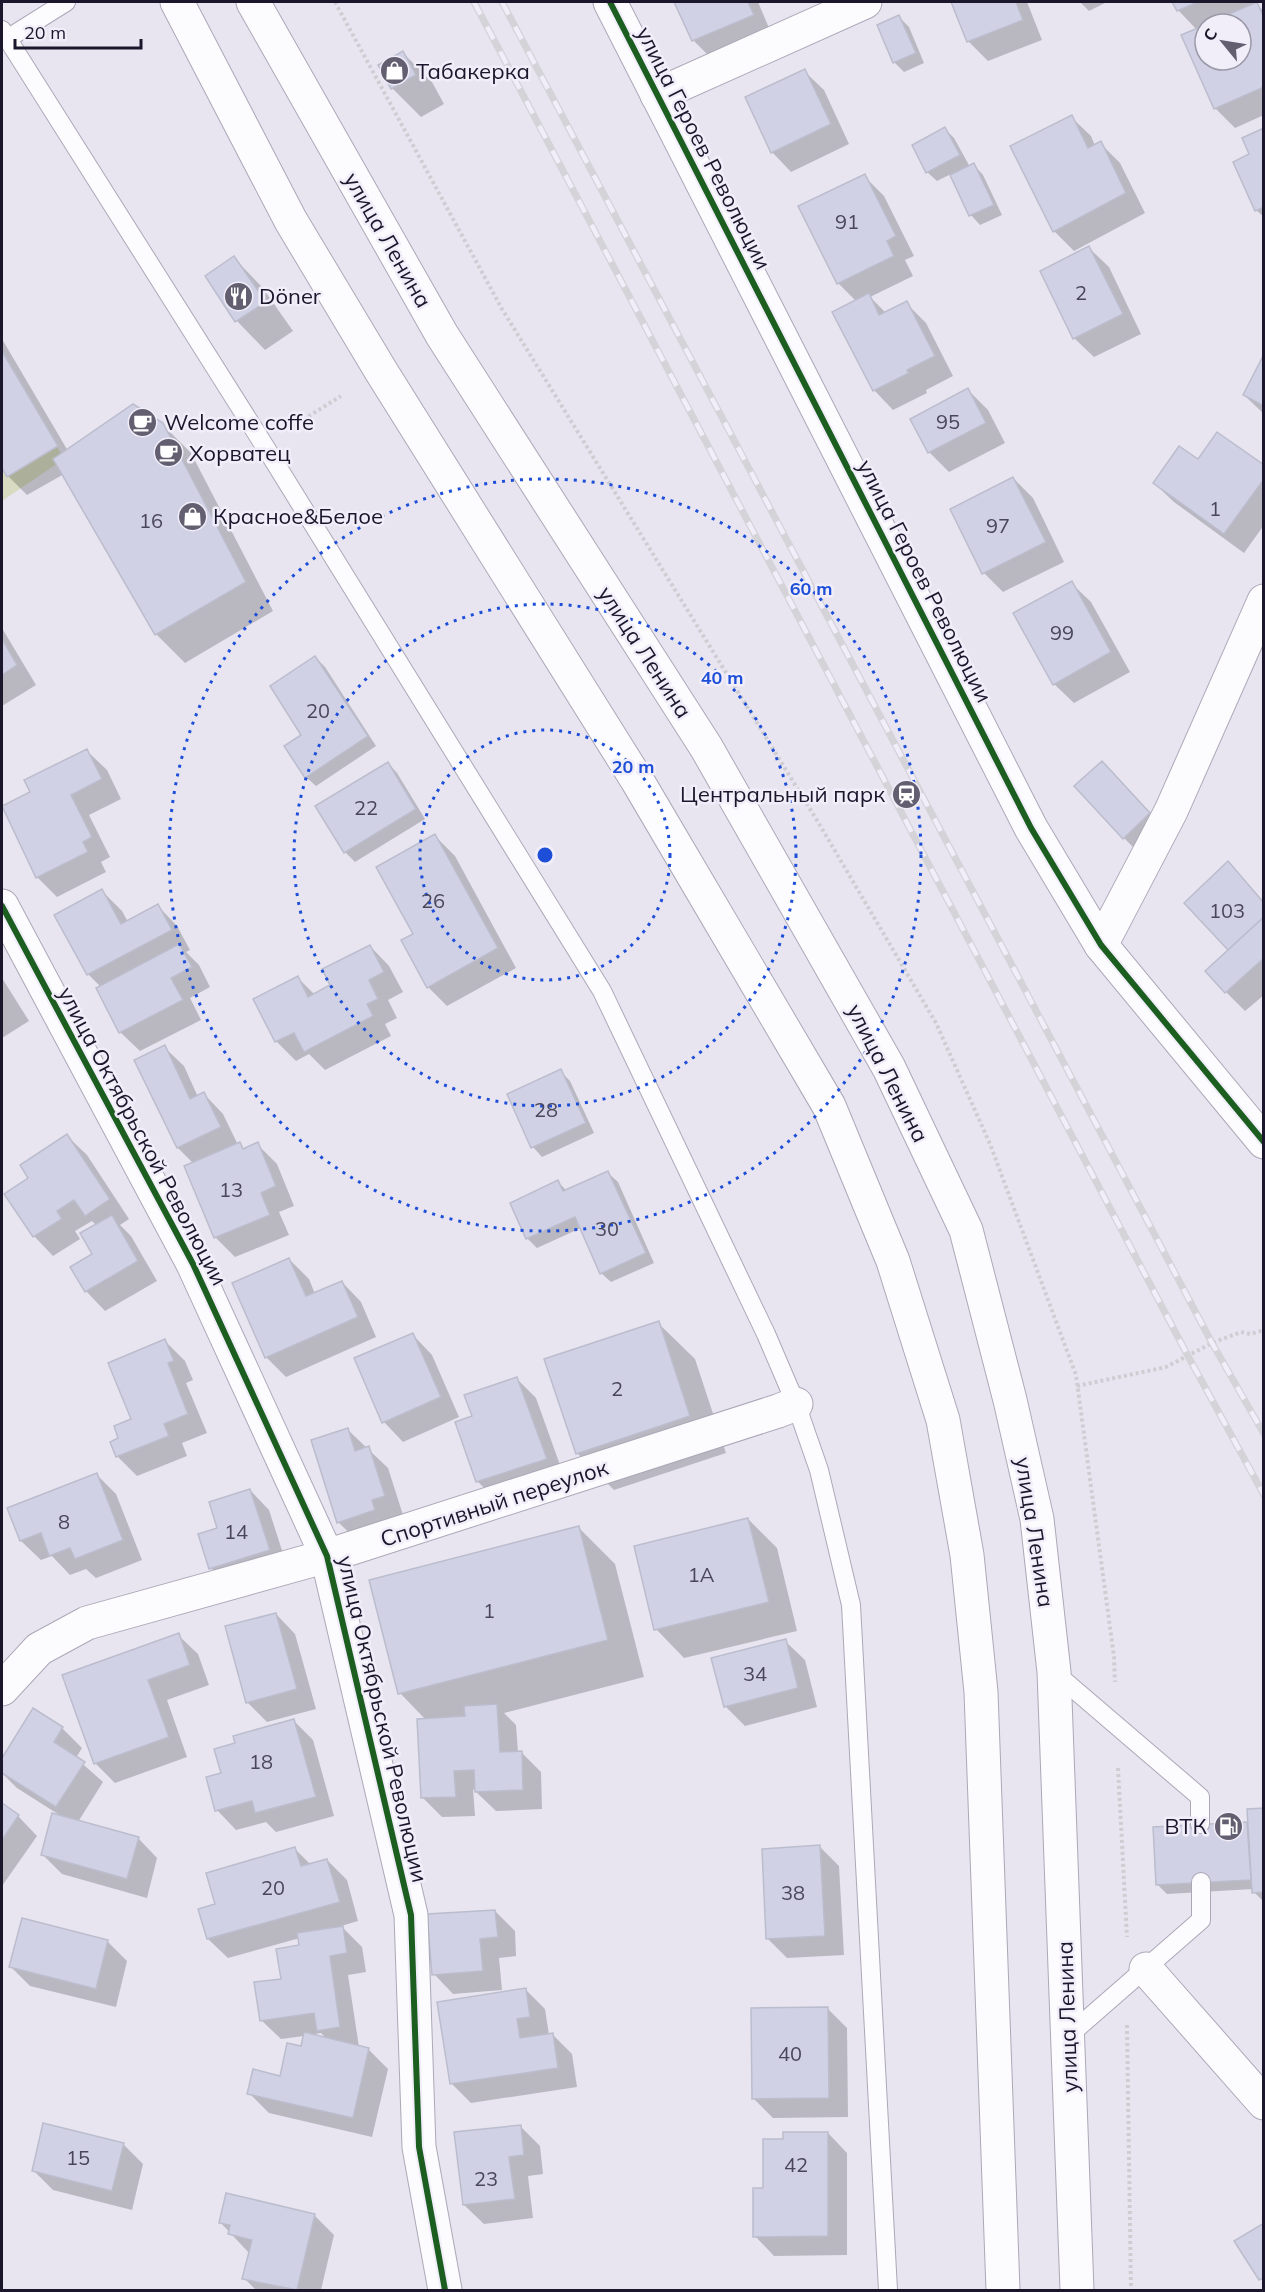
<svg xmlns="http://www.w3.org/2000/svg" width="1265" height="2292" font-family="Mulish,sans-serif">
<rect width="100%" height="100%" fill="#e8e5f1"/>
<!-- green -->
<polygon fill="#d8dbc1" points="2,350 64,459 2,501"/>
<!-- shadow -->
<g fill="#0003" fill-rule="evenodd">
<polygon points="676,2 758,2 772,35 713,60 693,40"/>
<polygon points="952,2 1027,2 1042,40 988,61 968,41"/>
<polygon points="1080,2 1107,2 1089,11"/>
<path d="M1174,2H1261L1256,4L1264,11V115L1235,128L1215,108L1197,30L1178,10ZM1205,24H1241V60H1205Z"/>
<polygon points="899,17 909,27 924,63 904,72 894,62"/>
<polygon points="403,53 432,82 444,104 421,117 392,88"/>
<polygon points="804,71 824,90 849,144 791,172 772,152"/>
<polygon points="1071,117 1091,136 1095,146 1100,143 1120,163 1145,213 1074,251 1054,231 1012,146"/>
<polygon points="945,129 954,138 970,167 974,165 983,175 1002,215 980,225 971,215 951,174 937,181 927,172"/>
<polygon points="1264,130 1264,217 1256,210 1251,155"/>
<polygon points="864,176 884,196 914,256 905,260 913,276 870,297 886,313 906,303 926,323 953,376 926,390 927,393 893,410 874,390 856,301 838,283"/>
<polygon points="1089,248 1109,267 1141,334 1094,357 1074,338"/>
<polygon points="234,258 262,287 293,331 265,350 237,321 207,277"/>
<polygon points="2,339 68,451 162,424 191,453 273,611 185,663 156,634 64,474 27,495 8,476 2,465"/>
<polygon points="1264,357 1264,414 1244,395"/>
<polygon points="968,390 988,410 1005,443 949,472 929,452"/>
<polygon points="1198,461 1264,467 1264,525 1244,553 1174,502 1154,483"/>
<polygon points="1013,478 1033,498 1064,562 1003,592 984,573"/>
<polygon points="1071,583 1091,602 1130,672 1074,703 1054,684"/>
<polygon points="2,628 36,685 2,706"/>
<polygon points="315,657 325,667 376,746 316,786 306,777 303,735"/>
<polygon points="87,751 107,770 121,799 89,815 110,857 101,862 106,872 57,897 37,877 2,807 32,792"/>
<polygon points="388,763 397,773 425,819 355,862 345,852"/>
<polygon points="1121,782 1169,834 1143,857 1124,838"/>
<polygon points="435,836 455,856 516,968 447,1006 428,987 415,934"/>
<polygon points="1228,863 1264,902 1264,995 1245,1011 1226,992 1230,950"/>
<polygon points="102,891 122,911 128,922 158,906 177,926 190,950 186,952 199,965 210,987 190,998 201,1020 140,1051 120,1032 101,987 88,974 56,915"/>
<polygon points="370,946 389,966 403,992 388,1000 397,1018 385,1024 391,1036 325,1070 309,1054 296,1061 276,1041 298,978 315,995 332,986"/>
<polygon points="2,978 29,1021 2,1038"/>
<polygon points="164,1047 184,1066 198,1097 204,1094 223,1114 238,1145 245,1149 257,1144 277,1164 294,1206 279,1212 289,1235 235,1257 215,1237 186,1166 193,1163 178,1148"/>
<polygon points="560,1071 570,1081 594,1133 542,1157 533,1147"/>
<polygon points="67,1136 87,1155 129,1219 120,1225 131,1236 157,1281 105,1311 86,1291 94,1254 96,1225 92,1221 75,1231 80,1239 53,1256 34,1236 30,1178"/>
<polygon points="608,1173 618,1182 654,1263 611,1282 601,1273 581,1228 537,1248 527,1238 558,1182 567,1191"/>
<polygon points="289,1259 309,1279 315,1294 342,1282 361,1302 376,1337 286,1377 266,1357"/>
<polygon points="658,1323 695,1359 726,1453 614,1490 578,1454 546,1360"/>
<polygon points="413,1335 432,1355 459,1417 403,1442 384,1422"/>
<polygon points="165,1341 185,1361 193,1380 186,1383 207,1433 182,1443 187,1456 137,1476 117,1456 120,1439 133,1419"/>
<polygon points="517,1379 536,1398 565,1479 497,1500 477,1481 474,1417"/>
<polygon points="348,1430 388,1468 403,1515 358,1541 338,1522"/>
<polygon points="96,1474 116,1494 142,1560 96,1578 86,1569 70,1575 52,1556 41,1560 21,1541"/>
<polygon points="250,1490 269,1510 288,1569 230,1588 211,1568 219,1529"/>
<polygon points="748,1519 777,1548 797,1631 684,1658 656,1629"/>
<polygon points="579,1528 615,1564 644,1677 504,1713 516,1725 518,1752 521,1752 541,1772 542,1809 496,1811 473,1789 475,1816 442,1817 423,1798 426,1720 400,1693"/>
<polygon points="276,1614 295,1634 316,1709 267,1722 247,1702"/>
<polygon points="178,1635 198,1654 209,1685 167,1700 187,1757 115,1783 95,1763 64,1675"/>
<polygon points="785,1641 805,1660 817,1707 745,1726 725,1706"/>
<polygon points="34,1710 62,1728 82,1748 76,1758 103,1782 78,1822 138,1838 157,1858 147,1898 62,1874 43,1855 61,1816 17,1788 2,1773 2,1761"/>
<polygon points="293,1720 313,1740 334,1816 276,1832 266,1822 236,1830 217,1810 222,1774 237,1744"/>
<polygon points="2,1805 18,1816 37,1836 2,1886"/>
<polygon points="1264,1809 1264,1902 1254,1892 1253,1889 1167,1894 1157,1884 1154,1828 1249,1824"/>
<polygon points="820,1847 839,1866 844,1955 787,1958 768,1939"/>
<path d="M295,1849L311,1865L327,1860L347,1880L358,1921L341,1926L362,1947L366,1972L348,1975L359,2047L368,2049L388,2069L372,2137L269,2113L249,2093L281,2077L302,2048L304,2036L281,2039L261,2020L301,1946L300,1938L228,1958L208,1939L217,1905ZM321,2033L327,2039L310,2035Z"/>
<polygon points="495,1911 515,1931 516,1956 499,1958 502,1990 453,1994 434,1974"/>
<polygon points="107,1941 127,1961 116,2007 30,1986 10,1966"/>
<polygon points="526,1990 545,2009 549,2035 552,2034 572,2054 577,2087 471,2103 452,2084"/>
<polygon points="828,2009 847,2028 848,2117 773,2118 753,2098"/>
<polygon points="45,2125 124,2145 143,2164 132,2210 53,2190 34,2171"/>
<polygon points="520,2126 540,2146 543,2174 528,2176 533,2218 484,2224 464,2205"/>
<polygon points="828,2133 847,2153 847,2255 774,2256 755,2236 764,2189"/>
<polygon points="227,2194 315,2216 334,2235 321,2290 256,2290 244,2278 250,2254 220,2222"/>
</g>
<!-- building -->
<g fill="#d0d1e4" stroke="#bbbdcd" stroke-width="1.5">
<polygon points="674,2 748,2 754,15 692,41"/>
<polygon points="951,2 1016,2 1023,20 967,42"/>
<polygon points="1172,2 1198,2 1177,11"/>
<polygon points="1257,2 1264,18 1264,87 1214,109 1181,35 1205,25 1205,60 1241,60 1241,24 1206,24"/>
<polygon points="899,15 916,53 893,63 877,25"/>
<polygon points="403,51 416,75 391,89 378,65"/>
<polygon points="805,69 831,124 771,153 745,97"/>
<polygon points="1072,115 1088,148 1101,141 1126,193 1053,232 1010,146"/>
<polygon points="945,127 960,155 926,173 912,145"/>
<polygon points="1264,128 1264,207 1255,211 1233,162 1249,154 1242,138"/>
<polygon points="974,163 994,205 969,216 950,175"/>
<polygon points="865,174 896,236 887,241 894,256 837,284 798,206"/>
<polygon points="1089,246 1123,314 1073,339 1040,271"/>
<polygon points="234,256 266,302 235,322 205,276"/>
<polygon points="869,293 879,315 907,301 935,356 907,370 909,373 873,391 832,312"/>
<polygon points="2,351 58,446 7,477 2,468"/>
<polygon points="1264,354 1264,406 1243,395"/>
<polygon points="968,388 986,423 928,453 910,419"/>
<polygon points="133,404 163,423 246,582 155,635 53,459"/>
<polygon points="1217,432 1264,465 1264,479 1224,534 1153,483 1179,446 1198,459"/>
<polygon points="1013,477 1046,542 982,574 950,509"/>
<polygon points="1072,581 1111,652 1053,685 1013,613"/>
<polygon points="2,639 17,665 2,675"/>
<polygon points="315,656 368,736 305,778 284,746 301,735 270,686"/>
<polygon points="87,749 102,779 71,795 92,837 83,842 88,852 36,878 2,806 30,792 24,780"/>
<polygon points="1102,761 1150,813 1123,839 1074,786"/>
<polygon points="388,762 416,809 344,853 315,806"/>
<polygon points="435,834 498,948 427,988 401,940 413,934 376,867"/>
<polygon points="1228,861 1264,903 1264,917 1228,950 1184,903"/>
<polygon points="102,889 121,924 158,904 172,930 87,975 54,915"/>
<polygon points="1264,917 1264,958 1225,993 1205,971"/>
<polygon points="179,944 192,967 171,978 183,1000 119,1033 96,988"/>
<polygon points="370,945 384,972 369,980 378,999 367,1004 373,1016 304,1052 294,1033 275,1042 253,999 298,976 308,997 330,985 322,969"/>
<polygon points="165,1045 190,1099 204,1092 221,1127 177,1148 134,1060"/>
<polygon points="561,1069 586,1123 531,1148 507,1094"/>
<polygon points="67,1134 110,1199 85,1216 74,1200 57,1211 62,1219 33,1237 4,1194 28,1178 20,1165"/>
<polygon points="240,1142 243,1149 258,1142 276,1186 261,1193 270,1215 214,1238 184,1166"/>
<polygon points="608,1171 646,1253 600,1274 575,1217 526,1239 510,1203 558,1180 563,1191"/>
<polygon points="112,1215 138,1261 85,1292 70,1267 92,1254 80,1233"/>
<polygon points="289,1258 306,1296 342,1281 358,1317 265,1358 232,1283"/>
<polygon points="659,1321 690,1416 576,1454 544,1359"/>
<polygon points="413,1333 441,1397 382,1423 354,1358"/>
<polygon points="165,1339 174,1361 168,1363 188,1414 164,1424 169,1436 116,1457 110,1442 118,1438 114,1426 131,1419 108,1363"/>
<polygon points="517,1377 547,1459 476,1482 455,1422 472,1416 464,1395"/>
<polygon points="348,1428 355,1451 369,1446 385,1496 372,1500 375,1510 337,1523 311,1440"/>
<polygon points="97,1473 123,1540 75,1559 70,1548 49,1556 41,1533 20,1541 7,1508"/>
<polygon points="250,1489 270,1550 209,1569 198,1534 217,1528 209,1502"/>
<polygon points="748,1518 769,1602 654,1630 634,1546"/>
<polygon points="579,1526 608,1640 398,1694 369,1580"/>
<polygon points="276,1613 297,1689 246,1703 225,1626"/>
<polygon points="179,1633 190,1665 148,1680 169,1737 94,1764 62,1675"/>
<polygon points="786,1639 798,1688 724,1707 711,1658"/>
<polygon points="497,1704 500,1752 522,1751 523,1790 475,1792 474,1770 454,1771 456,1797 421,1798 417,1719 465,1716 464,1706"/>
<polygon points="33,1708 63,1727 54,1742 85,1762 56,1807 2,1773 2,1758"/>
<polygon points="294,1719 316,1797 255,1813 252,1801 215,1811 206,1777 221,1773 214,1749 235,1743 233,1736"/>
<polygon points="2,1803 19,1815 2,1840"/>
<polygon points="1264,1808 1264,1892 1252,1893 1247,1809"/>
<polygon points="52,1813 139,1837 127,1879 41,1855"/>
<polygon points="1247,1822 1251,1880 1156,1885 1153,1827"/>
<polygon points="820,1845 825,1936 766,1939 762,1849"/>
<polygon points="295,1847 301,1866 327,1859 340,1902 207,1939 198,1909 215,1904 206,1873"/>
<polygon points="495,1910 498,1937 480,1939 483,1971 432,1975 427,1914"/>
<polygon points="22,1918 108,1940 96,1989 9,1967"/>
<polygon points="343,1926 347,1953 330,1956 340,2027 317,2031 314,2013 260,2021 254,1982 281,1979 276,1949 299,1945 297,1933"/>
<polygon points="526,1988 530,2017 517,2019 520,2038 553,2033 558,2068 450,2084 437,2002"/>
<polygon points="828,2007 829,2098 752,2099 751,2008"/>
<polygon points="304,2032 369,2048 353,2118 247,2094 253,2069 280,2076 287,2043 301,2046"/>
<polygon points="43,2123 124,2143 112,2191 32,2171"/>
<polygon points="521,2125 524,2155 509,2157 515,2199 463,2205 454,2132"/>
<polygon points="783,2132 828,2132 828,2236 753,2237 753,2188 763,2188 763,2139 783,2139"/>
<polygon points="226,2193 315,2214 297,2290 242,2279 252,2240 228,2234 230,2225 219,2223"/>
<polygon points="1264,2223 1264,2278 1259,2280 1234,2241"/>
</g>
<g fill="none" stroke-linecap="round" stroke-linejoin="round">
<defs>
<g id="lane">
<polyline points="2,30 264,445 602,991 766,1334 796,1404 819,1470 851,1605 888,2290"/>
<polyline points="7,39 66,2"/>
<polyline points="1054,1672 1200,1797 1200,1824"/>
<polyline points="1068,2036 1201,1920 1201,1882"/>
</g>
<g id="street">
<polyline points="610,2 1031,828 1101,945 1264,1142"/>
<polyline points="657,95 865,2"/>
<polyline points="2,906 193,1264 327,1556 411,1915 419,2147 445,2290"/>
<polyline points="1101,945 1171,811 1264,601"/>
<polyline points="2,1689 39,1649 87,1623 327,1556 778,1411 796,1404"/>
<polyline points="1146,1969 1264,2103"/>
</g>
<g id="primary">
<polyline points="177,2 291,221 381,371 637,780 829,1106 893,1261 943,1420 967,1555 981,1692 1003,2290"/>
<polyline points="253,2 442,335 706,747 889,1068 966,1230 1010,1400 1037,1519 1054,1672 1077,2290"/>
</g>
</defs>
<!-- lane casing -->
<use href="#lane" stroke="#aca8b8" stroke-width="20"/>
<!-- street casing -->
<use href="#street" stroke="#aca8b8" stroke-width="35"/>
<!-- primary casing -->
<use href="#primary" stroke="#aca8b8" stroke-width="35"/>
<!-- path -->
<g stroke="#ceced2" stroke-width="4" stroke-dasharray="3 3" stroke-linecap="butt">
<polyline points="335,2 502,309 818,822 936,1023 990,1144 1076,1375 1114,1657 1115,1682"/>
<polyline points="288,429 341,396"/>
<polyline points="1077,1386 1166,1367 1212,1343 1241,1332 1250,1334 1264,1330"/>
<polyline points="1118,1768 1127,1937"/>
<polyline points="1127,2025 1131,2290"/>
</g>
<!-- lane -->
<use href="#lane" stroke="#fcfbfd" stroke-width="18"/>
<!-- street -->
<use href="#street" stroke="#fcfbfd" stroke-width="33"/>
<!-- primary -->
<use href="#primary" stroke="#fcfbfd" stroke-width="33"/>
<defs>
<g id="rail">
<polyline points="474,2 1188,1356 1264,1495"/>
<polyline points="502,2 1212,1343 1264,1434"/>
</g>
</defs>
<!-- rail casing -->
<use href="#rail" stroke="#d4d3d8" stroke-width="7"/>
<!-- rail -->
<use href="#rail" stroke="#f1eefa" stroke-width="4.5" stroke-dasharray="14" stroke-linecap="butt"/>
<defs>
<g id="cycleway">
<polyline points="610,2 1031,828 1101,945 1264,1142"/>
<polyline points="2,906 193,1264 327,1556 411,1915 419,2147 445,2290"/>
</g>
</defs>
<!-- cycleway casing -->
<use href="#cycleway" stroke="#f1eefa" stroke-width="10"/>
<!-- cycleway -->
<use href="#cycleway" stroke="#1b5e20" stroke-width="6"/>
</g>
<!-- distance rings -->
<g fill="none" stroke="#1d4ed8" stroke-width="3" stroke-dasharray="3 6">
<circle cx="545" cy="855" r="125"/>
<circle cx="545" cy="855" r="251"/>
<circle cx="545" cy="855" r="376"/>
</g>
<!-- icons -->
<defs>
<symbol id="shop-disc" viewBox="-11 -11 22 22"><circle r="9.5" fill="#635e70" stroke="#f1eefa"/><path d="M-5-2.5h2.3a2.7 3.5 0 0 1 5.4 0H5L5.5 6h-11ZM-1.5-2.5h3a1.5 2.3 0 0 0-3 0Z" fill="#fff"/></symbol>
<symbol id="restaurant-disc" viewBox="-11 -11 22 22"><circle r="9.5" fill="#635e70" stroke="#f1eefa"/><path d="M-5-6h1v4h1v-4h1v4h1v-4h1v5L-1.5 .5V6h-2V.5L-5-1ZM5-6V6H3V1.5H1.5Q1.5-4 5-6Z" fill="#fff"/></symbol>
<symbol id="cafe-disc" viewBox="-11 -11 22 22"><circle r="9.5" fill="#635e70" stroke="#f1eefa"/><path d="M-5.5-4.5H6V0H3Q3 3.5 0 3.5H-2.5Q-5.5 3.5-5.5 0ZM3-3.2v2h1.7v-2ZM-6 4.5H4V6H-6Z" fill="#fff"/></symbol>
<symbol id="station-disc" viewBox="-11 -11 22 22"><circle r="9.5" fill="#635e70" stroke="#f1eefa"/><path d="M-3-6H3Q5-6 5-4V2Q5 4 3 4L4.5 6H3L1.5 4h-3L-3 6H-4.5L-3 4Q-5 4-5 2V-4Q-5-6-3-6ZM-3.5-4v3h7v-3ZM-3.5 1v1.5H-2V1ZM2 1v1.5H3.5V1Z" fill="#fff"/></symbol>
<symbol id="fuel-disc" viewBox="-11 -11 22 22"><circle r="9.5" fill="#635e70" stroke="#f1eefa"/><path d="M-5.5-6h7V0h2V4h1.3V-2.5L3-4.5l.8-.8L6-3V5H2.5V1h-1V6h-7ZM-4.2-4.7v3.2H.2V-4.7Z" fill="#fff"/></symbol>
</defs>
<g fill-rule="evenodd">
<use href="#shop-disc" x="378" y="54" width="33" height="33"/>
<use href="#restaurant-disc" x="222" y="280" width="33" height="33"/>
<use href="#cafe-disc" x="126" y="406" width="33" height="33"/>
<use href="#cafe-disc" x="152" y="436" width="33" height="33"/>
<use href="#shop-disc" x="176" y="500" width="33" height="33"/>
<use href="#station-disc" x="890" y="778" width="33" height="33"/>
<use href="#fuel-disc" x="1212" y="1810" width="33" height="33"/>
</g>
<g text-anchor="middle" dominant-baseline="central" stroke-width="5" stroke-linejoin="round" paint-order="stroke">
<!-- number labels -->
<g font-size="20" fill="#49465a">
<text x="847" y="221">91</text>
<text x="1081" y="292">2</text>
<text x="948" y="421">95</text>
<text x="1215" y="508">1</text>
<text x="151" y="520">16</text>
<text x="998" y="525">97</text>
<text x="1062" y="632">99</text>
<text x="318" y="710">20</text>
<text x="366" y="807">22</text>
<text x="433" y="900">26</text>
<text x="1227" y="910">103</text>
<text x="546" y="1109">28</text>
<text x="231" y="1189">13</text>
<text x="607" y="1228">30</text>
<text x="617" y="1388">2</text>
<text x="64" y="1521">8</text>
<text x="236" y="1531">14</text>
<text x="701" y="1574">1А</text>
<text x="489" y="1610">1</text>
<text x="755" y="1673">34</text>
<text x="261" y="1761">18</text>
<text x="273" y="1887">20</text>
<text x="793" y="1892">38</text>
<text x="790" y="2053">40</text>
<text x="78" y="2157">15</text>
<text x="796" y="2164">42</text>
<text x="486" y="2178">23</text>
</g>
<!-- poi labels -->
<g font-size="22" fill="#1b162b" stroke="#f1eefa" text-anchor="start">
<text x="416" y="71">Табакерка</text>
<text x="259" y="296">Döner</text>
<text x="164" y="422">Welcome coffe</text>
<text x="189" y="453">Хорватец</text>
<text x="213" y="516">Красное&amp;Белое</text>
<text x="885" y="794" text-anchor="end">Центральный парк</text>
<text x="1207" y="1826" text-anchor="end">ВТК</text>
</g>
<!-- street labels -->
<g font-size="22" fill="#1b162b" stroke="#f1eefa">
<text transform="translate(704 148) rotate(63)">улица Героев Революции</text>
<text transform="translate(388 240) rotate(60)">улица Ленина</text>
<text transform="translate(925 581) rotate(63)">улица Героев Революции</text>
<text transform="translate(645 652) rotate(57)">улица Ленина</text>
<text transform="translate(888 1073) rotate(63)">улица Ленина</text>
<text transform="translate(143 1136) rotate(62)">улица Октябрьской Революции</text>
<text transform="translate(494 1503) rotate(-18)">Спортивный переулок</text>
<text transform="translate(1035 1532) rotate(81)">улица Ленина</text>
<text transform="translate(383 1719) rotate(77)">улица Октябрьской Революции</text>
<text transform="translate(1067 2017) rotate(-92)">улица Ленина</text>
</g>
</g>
<circle cx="545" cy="855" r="9" fill="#1d4ed8" stroke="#f1eefa" stroke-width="3"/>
<g font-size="18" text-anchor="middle" font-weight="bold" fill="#1d4ed8" stroke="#f1eefa" stroke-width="5" stroke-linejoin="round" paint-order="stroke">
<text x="811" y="595">60 m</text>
<text x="722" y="684">40 m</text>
<text x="633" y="773">20 m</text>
</g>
<!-- border -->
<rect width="1265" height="2292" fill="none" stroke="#1b162b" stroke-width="6"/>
<!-- north arrow -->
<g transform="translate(1223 42) rotate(300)"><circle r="28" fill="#f1eefa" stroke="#9b98a7" stroke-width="1.5"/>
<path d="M0-4.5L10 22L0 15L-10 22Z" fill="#635e70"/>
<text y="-9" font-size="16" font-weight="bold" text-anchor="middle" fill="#1b162b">С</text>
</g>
<!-- scale -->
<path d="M15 39v9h126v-9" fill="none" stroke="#1b162b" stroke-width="3"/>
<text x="24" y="39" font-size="18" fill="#1b162b" stroke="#f1eefa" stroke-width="4.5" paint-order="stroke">20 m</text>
</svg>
